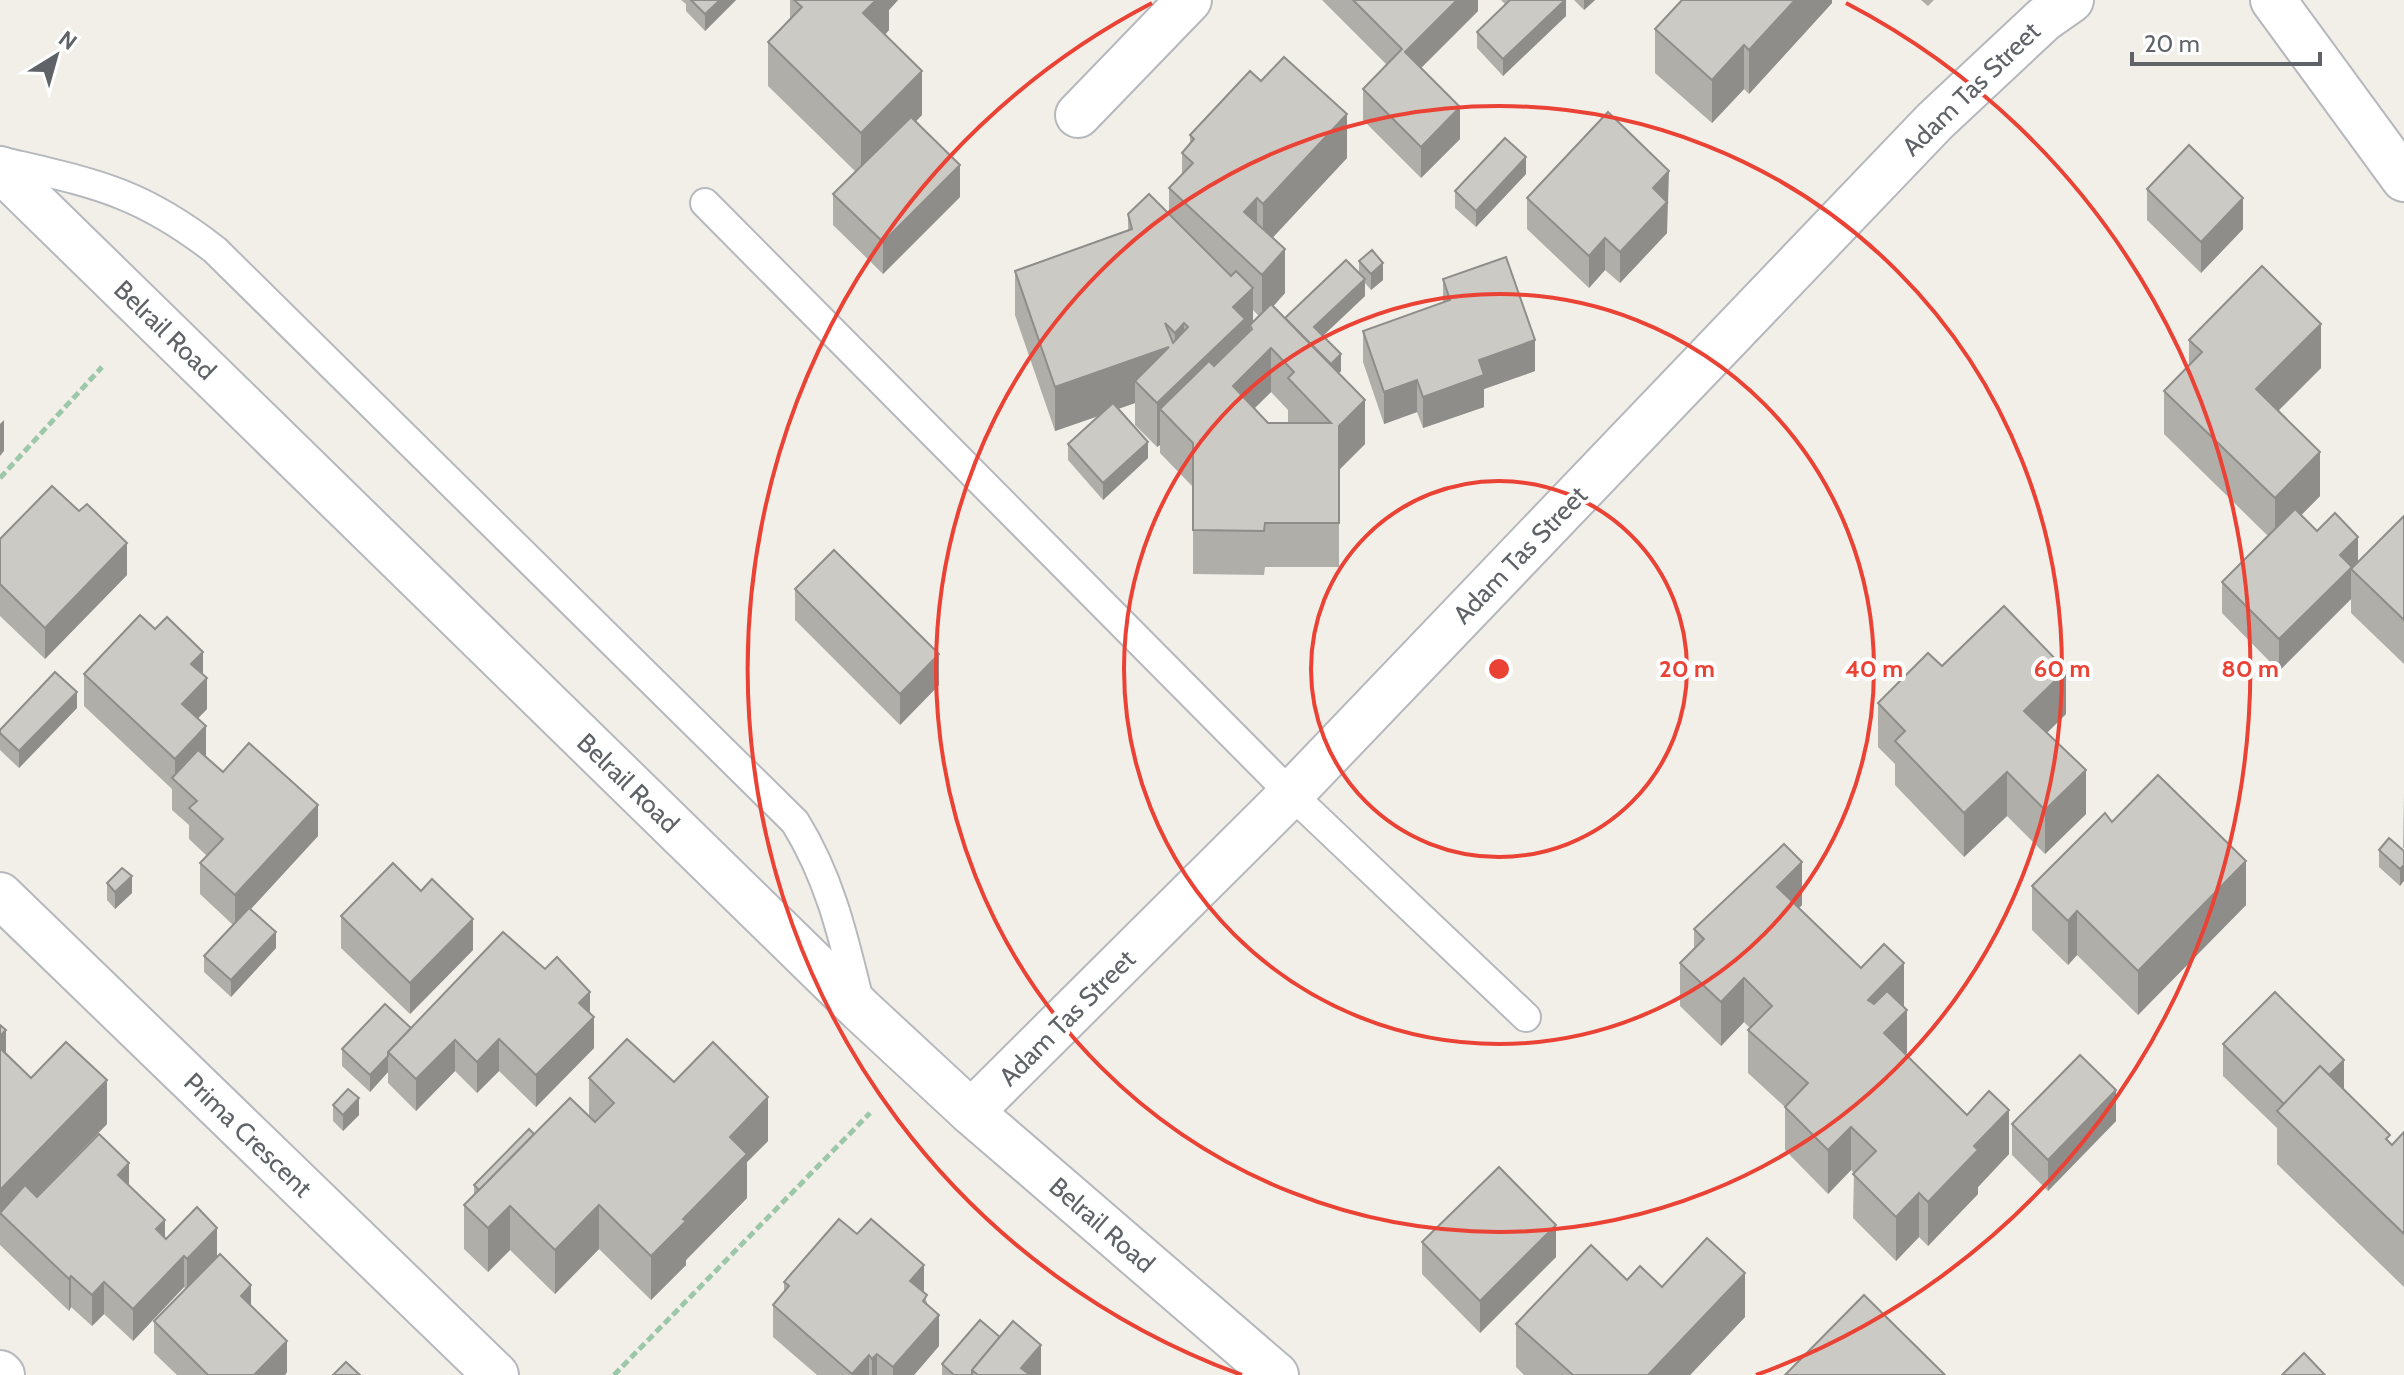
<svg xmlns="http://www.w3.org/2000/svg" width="2404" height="1375" font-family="Cabin,sans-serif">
<rect width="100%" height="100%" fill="#f1efe8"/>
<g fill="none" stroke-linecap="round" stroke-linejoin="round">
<defs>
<g id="service">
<path d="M0,161C92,183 138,190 215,250L795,822C831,880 844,940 860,1005"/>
<polyline points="705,203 1291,794 1526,1017"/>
</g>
<g id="minor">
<polyline points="2273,0 2404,179"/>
<polyline points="1078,115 1189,0"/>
<polyline points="0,895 496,1375"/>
<polyline points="971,1112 1291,794 1935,121 2044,19 2071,0"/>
<polyline points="0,1373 2,1375"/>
</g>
<polyline id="tertiary" points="0,169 861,1010 971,1112 1276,1375"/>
</defs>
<!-- service casing -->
<use href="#service" stroke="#b5b8bc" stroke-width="32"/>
<!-- minor casing -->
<use href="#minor" stroke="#b5b8bc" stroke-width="48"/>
<!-- tertiary casing -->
<use href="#tertiary" stroke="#b5b8bc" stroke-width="48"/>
<!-- path -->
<g stroke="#9cc7a9" stroke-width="5" stroke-dasharray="8 4" stroke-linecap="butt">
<polyline points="0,478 102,367"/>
<polyline points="614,1375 870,1113"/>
</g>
<!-- service -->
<use href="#service" stroke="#fff" stroke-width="28"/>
<!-- minor -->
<use href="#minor" stroke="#fff" stroke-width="44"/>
<!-- tertiary -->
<use href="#tertiary" stroke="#fff" stroke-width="44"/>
</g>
<!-- wall -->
<g fill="#afaea9" fill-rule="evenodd">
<polygon points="681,0 736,0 705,31 686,11 686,4"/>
<polygon points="790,0 898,0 889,10 889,30 885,35 922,115 916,121 960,197 883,274 833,225 833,194 856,172 768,86 768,42 790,20"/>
<polygon points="1322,0 1478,0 1478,11 1421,68 1460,139 1421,178 1363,120 1363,89 1387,65"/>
<polygon points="1501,0 1566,0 1566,16 1503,76 1477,48 1477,32 1506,5"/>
<polygon points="1574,0 1595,0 1584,10"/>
<polygon points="1832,0 1832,3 1749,94 1744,89 1712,123 1655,73 1655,29"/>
<polygon points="1921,0 1934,0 1928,6"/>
<path d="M1261,81L1347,158L1272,238L1285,293L1273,306L1285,318L1359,274V261L1383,280L1371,290L1365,283V296L1323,336L1341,371L1339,373L1365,444L1339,470V567H1265L1264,575L1193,574V487L1160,453V445L1157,447L1135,425V403L1118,409L1148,458L1103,500L1068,460V444L1099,416L1055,431L1015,315V271L1128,230V214H1169V188L1182,175V153L1190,144V135ZM1253,310L1259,316L1253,322ZM1271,392L1288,410V422L1289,423H1268L1255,408Z"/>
<polygon points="1526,174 1476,227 1455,208 1455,191"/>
<polygon points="2147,189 2243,229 2201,273 2147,220"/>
<polygon points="1527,198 1669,202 1667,204 1667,233 1620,283 1605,270 1589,288 1527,229"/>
<polygon points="1443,279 1535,371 1484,389 1484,407 1423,428 1417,412 1384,424 1363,362 1363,331 1443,302"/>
<polygon points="2189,340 2321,368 2278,411 2320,496 2301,515 2317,531 2358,563 2404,516 2404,664 2351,613 2351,599 2279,671 2222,613 2222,582 2268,536 2164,434 2164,391 2189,365"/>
<polygon points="0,539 127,575 45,659 0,616"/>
<polygon points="795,589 939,685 900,725 795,620"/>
<polygon points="1942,666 2066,714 2047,733 2086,814 2045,854 2007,816 1964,857 1895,785 1895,764 1878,747 1878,703"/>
<polygon points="84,674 203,674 207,709 198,718 206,757 223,772 318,836 251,909 276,948 231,997 204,972 204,956 233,925 200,894 200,863 207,856 189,839 189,825 172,810 172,789 84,706"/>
<polygon points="77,708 19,768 0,750 0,730"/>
<polygon points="2404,793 2404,848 2403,848"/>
<polygon points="2112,822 2246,905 2138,1015 2077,955 2068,965 2032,930 2032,886"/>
<polygon points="2379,850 2404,851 2400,886 2379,867"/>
<polygon points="107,883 132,893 115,909 107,900"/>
<polygon points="1802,905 1799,908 1861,968 1904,1007 1906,1054 1967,1115 2009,1154 1978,1187 1978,1194 1928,1246 1919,1237 1896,1261 1853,1218 1854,1173 1851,1170 1828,1194 1785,1150 1785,1107 1748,1073 1748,1030 1750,1028 1744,1022 1721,1046 1680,1006 1680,963 1694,949 1694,929"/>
<polygon points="341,916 473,950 410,1014 341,948"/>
<polygon points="590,1014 594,1048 536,1107 499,1071 477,1093 455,1071 416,1111 388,1083 388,1072 370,1092 342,1066 342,1049 411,1028"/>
<polygon points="0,1025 6,1053 31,1078 107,1124 37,1196 129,1186 166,1239 217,1257 251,1306 287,1372 285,1375 177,1375 154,1353 154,1321 186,1289 184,1287 133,1341 104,1314 92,1326 71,1307 69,1311 0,1245"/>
<polygon points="2223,1044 2344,1090 2392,1145 2404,1132 2404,1287 2277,1164 2277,1128 2223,1076"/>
<polygon points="589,1078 674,1082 768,1141 747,1162 747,1198 686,1260 686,1265 651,1300 599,1249 555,1294 510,1250 488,1272 464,1249 464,1205 474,1194 474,1185 534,1134 589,1117"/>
<polygon points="333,1105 359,1115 343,1131 333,1121"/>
<polygon points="2116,1121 2048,1191 2012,1155 2012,1124"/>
<polygon points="1422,1242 1556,1257 1480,1333 1422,1274"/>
<polygon points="1627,1280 1662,1287 1745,1317 1690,1375 1524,1375 1516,1367 1516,1324"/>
<polygon points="784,1282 924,1292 939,1346 914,1375 817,1375 773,1337 773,1305 784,1293"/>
<polygon points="942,1364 1041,1375 942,1375"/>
</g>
<!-- shaded-wall -->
<g fill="#8f8d8a">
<polygon points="720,0 736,0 705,31 705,14"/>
<polygon points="876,0 898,0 889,10 889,30 863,57 863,13"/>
<polygon points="1457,0 1478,0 1478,11 1405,84 1405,52"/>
<polygon points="1566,0 1566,16 1503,76 1503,59"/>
<polygon points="1584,0 1595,0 1584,10"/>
<polygon points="1795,0 1832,0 1832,3 1749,94 1749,50"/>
<polygon points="1744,45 1744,89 1712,123 1712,80"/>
<polygon points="922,71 922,115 861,177 861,133"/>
<polygon points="1460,107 1460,139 1421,178 1421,147"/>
<polygon points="1347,114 1347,158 1263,248 1263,204"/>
<polygon points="1526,157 1526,174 1476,227 1476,211"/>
<polygon points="960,165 960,197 883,274 883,242"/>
<polygon points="1669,171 1667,233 1620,283 1620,252 1653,188"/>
<polygon points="1257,198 1257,242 1244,212"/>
<polygon points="2243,198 2243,229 2201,273 2201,242"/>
<polygon points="1605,238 1605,270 1589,288 1589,256"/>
<polygon points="1285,249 1285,293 1262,319 1262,275"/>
<polygon points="1383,263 1383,280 1371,290 1371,274"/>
<polygon points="1365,279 1365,296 1314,344 1314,327"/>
<polygon points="1253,288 1253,332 1250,325 1250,335 1245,363 1160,409 1160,445 1157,447 1157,403 1233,307"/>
<polygon points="1184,323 1184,367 1175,377 1175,333"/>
<polygon points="2321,324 2321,368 2256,433 2256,389"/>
<polygon points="1535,340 1535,371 1484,389 1484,407 1423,428 1423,397 1479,360"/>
<polygon points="1169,347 1135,381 1135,403 1055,431 1055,387"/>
<polygon points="1271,348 1271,392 1233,429 1233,386"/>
<polygon points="1341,354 1341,371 1317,394 1317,378"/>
<polygon points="1417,380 1417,412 1384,424 1384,392"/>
<polygon points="1365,400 1365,444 1339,470 1339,567 1339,426"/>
<polygon points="4,420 4,451 0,456 0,424"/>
<polygon points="1148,442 1148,458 1103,500 1103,483"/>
<polygon points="2320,452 2320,496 2275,542 2275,498"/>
<polygon points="2358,537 2358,569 2351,569 2351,599 2279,671 2279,639 2340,555"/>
<polygon points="127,543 127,575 45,659 45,628"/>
<polygon points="203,652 203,682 207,678 207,709 182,735 182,704 191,664"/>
<polygon points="939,654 939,685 900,725 900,694"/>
<polygon points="2066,670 2066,714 2024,755 2024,711"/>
<polygon points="77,692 77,708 19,768 19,751"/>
<polygon points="206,726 206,757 175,781 175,759"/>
<polygon points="2086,770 2086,814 2045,854 2045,810"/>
<polygon points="2007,772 2007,816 1964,857 1964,813"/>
<polygon points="318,805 318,836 235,926 235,895"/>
<polygon points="2246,861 2246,905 2138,1015 2138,971"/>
<polygon points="1802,862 1802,905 1777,931 1777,887"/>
<polygon points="2404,865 2404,881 2400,886 2400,869"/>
<polygon points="132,876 132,893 115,909 115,892"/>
<polygon points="2077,911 2077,955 2068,965 2068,921"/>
<polygon points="473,919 473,950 410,1014 410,983"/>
<polygon points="276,932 276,948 231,997 231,980"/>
<polygon points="1904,963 1904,1007 1868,1044 1868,1000"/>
<polygon points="1744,978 1744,1022 1721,1046 1721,1002"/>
<polygon points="590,992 590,1021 594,1017 594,1048 536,1107 536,1075 579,1003"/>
<polygon points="1907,1010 1907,1053 1884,1077 1884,1033"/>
<polygon points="6,1030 6,1074 0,1080 0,1036"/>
<polygon points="499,1039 499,1071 477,1093 477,1062"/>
<polygon points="455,1040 455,1071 416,1111 416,1079"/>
<polygon points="388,1056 388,1072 370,1092 370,1075"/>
<polygon points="2344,1060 2344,1091 2315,1089"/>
<polygon points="107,1080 107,1124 11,1223 0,1213 0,1190"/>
<polygon points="2116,1090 2116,1121 2048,1191 2048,1160"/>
<polygon points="768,1097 768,1141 747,1162 747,1198 686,1260 686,1265 651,1300 651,1256 683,1219 730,1137"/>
<polygon points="359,1098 359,1115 343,1131 343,1115"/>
<polygon points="2009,1110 2009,1154 1978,1187 1978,1194 1928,1246 1928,1202 1974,1146"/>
<polygon points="1851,1127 1851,1170 1828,1194 1828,1150"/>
<polygon points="129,1163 129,1194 118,1175"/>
<polygon points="1919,1193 1919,1237 1896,1261 1896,1217"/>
<polygon points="599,1205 599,1249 555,1294 555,1250"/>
<polygon points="510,1206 510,1250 488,1272 488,1228"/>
<polygon points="165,1220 165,1251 156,1229"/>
<polygon points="1556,1225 1556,1257 1480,1333 1480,1301"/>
<polygon points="217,1228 217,1259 187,1290 187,1259"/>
<polygon points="184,1256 184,1287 133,1341 133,1309"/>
<polygon points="924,1265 924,1297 910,1281"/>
<polygon points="1745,1273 1745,1317 1690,1375 1648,1375"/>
<polygon points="71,1276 71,1307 69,1311 69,1279"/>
<polygon points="104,1282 104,1314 92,1326 92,1295"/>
<polygon points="251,1285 251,1316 241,1296"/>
<polygon points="939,1315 939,1346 914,1375 893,1375 893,1367"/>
<polygon points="287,1341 287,1372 285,1375 254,1375"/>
<polygon points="1041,1345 1041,1375 1021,1375 1021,1368"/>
<polygon points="877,1354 877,1375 872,1375 872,1359"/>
<polygon points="869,1355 869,1375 852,1375 852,1374"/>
</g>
<!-- building -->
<g fill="#cccac5" stroke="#8f8d8a" stroke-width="2" fill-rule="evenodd">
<polygon points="691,0 720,0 705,14"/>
<polygon points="794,0 876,0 863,13 922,71 861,133 768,42 802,7"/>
<polygon points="1353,0 1457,0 1405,52 1460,107 1421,147 1363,89 1402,49"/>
<polygon points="1510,0 1565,0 1503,59 1477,32"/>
<polygon points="1682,0 1795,0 1749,50 1744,45 1712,80 1655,29"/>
<polygon points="1284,57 1347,114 1263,204 1257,198 1244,212 1285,249 1262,275 1169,188 1193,163 1182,153 1194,139 1190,135 1250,71 1261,81"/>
<polygon points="1608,112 1669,171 1653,188 1667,202 1620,252 1605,238 1589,256 1527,198"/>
<polygon points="911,117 960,165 883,242 833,194"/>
<polygon points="1505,138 1526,157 1476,211 1455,191"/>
<polygon points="2189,145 2243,198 2201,242 2147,189"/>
<path d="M1149,194L1231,276L1236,271L1253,288L1233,307L1245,319L1157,403L1135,381L1169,347L1055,387L1015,271L1132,229L1128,214ZM1165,323L1175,333L1184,323L1188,327L1173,343Z"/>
<polygon points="1372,250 1383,263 1371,274 1359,261"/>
<polygon points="1506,257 1535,340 1479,360 1484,375 1423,397 1417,380 1384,392 1363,331 1450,300 1443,279"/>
<polygon points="1346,260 1365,279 1314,327 1341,354 1331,364 1285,318"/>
<polygon points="2262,266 2321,324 2256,389 2320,452 2275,498 2164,391 2202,352 2189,340"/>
<path d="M1271,304L1365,400L1339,426V523H1265L1264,531L1193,530V443L1160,409L1209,361L1214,366L1252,329L1250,325ZM1271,348L1294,372L1288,378L1331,423H1268L1233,386Z"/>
<polygon points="1113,403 1148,442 1103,483 1068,444"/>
<polygon points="52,486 79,511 87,504 127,543 45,628 0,584 0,539"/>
<polygon points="2295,509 2317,531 2335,513 2358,537 2340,555 2352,567 2279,639 2222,582"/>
<polygon points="2404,516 2404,620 2351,569"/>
<polygon points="834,550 939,654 900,694 795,589"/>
<polygon points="2004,606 2066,670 2024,711 2086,770 2045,810 2007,772 1964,813 1895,741 1905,731 1878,703 1928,653 1942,666"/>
<polygon points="140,615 155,629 167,617 203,652 191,664 207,678 182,704 206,726 175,759 84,674"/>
<polygon points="55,672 77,692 19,751 0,733 0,730"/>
<polygon points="249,743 318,805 235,895 200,863 223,839 189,808 197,801 172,778 198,750 223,772"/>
<polygon points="2158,775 2246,861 2138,971 2077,911 2068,921 2032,886 2105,813 2112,822"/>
<polygon points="2389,838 2404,851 2404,865 2400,869 2379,850"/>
<polygon points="1784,844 1802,862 1777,887 1861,968 1884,944 1904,963 1868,1000 1874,1004 1887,991 1907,1010 1884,1033 1967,1115 1989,1091 2009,1110 1974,1146 1978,1150 1928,1202 1919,1193 1896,1217 1853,1174 1876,1151 1851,1127 1828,1150 1785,1107 1808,1083 1748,1030 1772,1006 1744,978 1721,1002 1680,963 1704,939 1694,929"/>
<polygon points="393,863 421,891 432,879 473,919 410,983 341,916"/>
<polygon points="122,868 132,876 115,892 107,883"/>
<polygon points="249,908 276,932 231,980 204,956"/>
<polygon points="503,932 545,969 557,957 590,992 579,1003 594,1017 536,1075 499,1039 477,1062 455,1040 416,1079 388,1052"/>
<polygon points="2275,992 2344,1060 2329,1075 2320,1066 2284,1104 2223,1044"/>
<polygon points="385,1004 411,1028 388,1052 388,1056 370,1075 342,1049"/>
<polygon points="0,1025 6,1030 0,1036"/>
<polygon points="627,1039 674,1082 713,1042 768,1097 730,1137 747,1154 683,1219 686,1221 651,1256 599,1205 555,1250 510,1206 488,1228 464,1205 570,1098 595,1122 614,1103 589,1078"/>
<polygon points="66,1042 107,1080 0,1190 0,1048 31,1078"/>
<polygon points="2080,1055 2116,1090 2048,1160 2012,1124"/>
<polygon points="2320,1066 2390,1135 2386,1139 2392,1145 2404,1132 2404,1234 2277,1111"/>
<polygon points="348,1089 359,1098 343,1115 333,1105"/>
<polygon points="529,1129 534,1134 479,1190 474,1185"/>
<polygon points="99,1134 129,1163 118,1175 165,1220 156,1229 166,1239 197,1207 217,1228 187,1259 184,1256 133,1309 104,1282 92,1295 71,1276 69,1279 0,1213 25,1185 37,1197"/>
<polygon points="1499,1167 1556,1225 1480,1301 1422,1242"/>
<polygon points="839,1219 857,1234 871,1219 924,1265 910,1281 927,1295 923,1301 939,1315 893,1367 877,1354 872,1359 869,1355 852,1374 773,1305 789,1286 784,1282"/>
<polygon points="1707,1238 1745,1273 1648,1375 1573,1375 1516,1324 1591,1245 1627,1280 1640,1266 1662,1287"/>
<polygon points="220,1254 251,1285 241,1296 287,1341 254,1375 208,1375 154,1321"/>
<polygon points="1864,1295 1945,1375 1785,1375"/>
<polygon points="980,1320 1000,1337 972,1370 972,1375 954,1375 942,1364"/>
<polygon points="1013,1321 1041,1345 1021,1368 1030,1375 978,1375 972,1370"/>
<polygon points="2304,1353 2325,1375 2282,1375"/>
<polygon points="346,1362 360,1375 333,1375"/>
</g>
<!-- distance rings -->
<g fill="none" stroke="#ea4335" stroke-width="4">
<circle cx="1499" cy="669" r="188"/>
<circle cx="1499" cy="669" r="375"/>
<circle cx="1499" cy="669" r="563"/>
<path d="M1242 1375A751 751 0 0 1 1152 3M1846 3A751 751 0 0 1 1756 1375"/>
</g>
<g text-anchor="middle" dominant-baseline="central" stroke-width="8" stroke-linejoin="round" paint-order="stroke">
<!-- street labels -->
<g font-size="26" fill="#5f6368" stroke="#fff">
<text transform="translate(1971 89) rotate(-44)">Adam Tas Street</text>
<text transform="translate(165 330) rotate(44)">Belrail Road</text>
<text transform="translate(1520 555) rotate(-46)">Adam Tas Street</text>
<text transform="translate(628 783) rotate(44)">Belrail Road</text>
<text transform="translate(1067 1018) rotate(-45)">Adam Tas Street</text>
<text transform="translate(248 1135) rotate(44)">Prima Crescent</text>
<text transform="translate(1102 1225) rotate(41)">Belrail Road</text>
</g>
</g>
<circle cx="1499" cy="669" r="12" fill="#ea4335" stroke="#fff" stroke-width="4"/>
<g font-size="24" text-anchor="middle" font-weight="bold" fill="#ea4335" stroke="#fff" stroke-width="8" stroke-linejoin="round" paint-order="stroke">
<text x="1687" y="677">20 m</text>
<text x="1874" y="677">40 m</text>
<text x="2062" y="677">60 m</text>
<text x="2250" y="677">80 m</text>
</g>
<!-- north arrow -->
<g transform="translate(56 56) rotate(37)" stroke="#ffffff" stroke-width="6" paint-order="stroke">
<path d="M0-6L14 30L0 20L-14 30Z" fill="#5f6368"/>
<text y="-12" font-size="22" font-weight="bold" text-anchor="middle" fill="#5f6368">N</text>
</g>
<!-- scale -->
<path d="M2132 52v12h188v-12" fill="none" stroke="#5f6368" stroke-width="4"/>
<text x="2144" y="52" font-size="24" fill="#5f6368" stroke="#ffffff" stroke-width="6" paint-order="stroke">20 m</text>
</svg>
